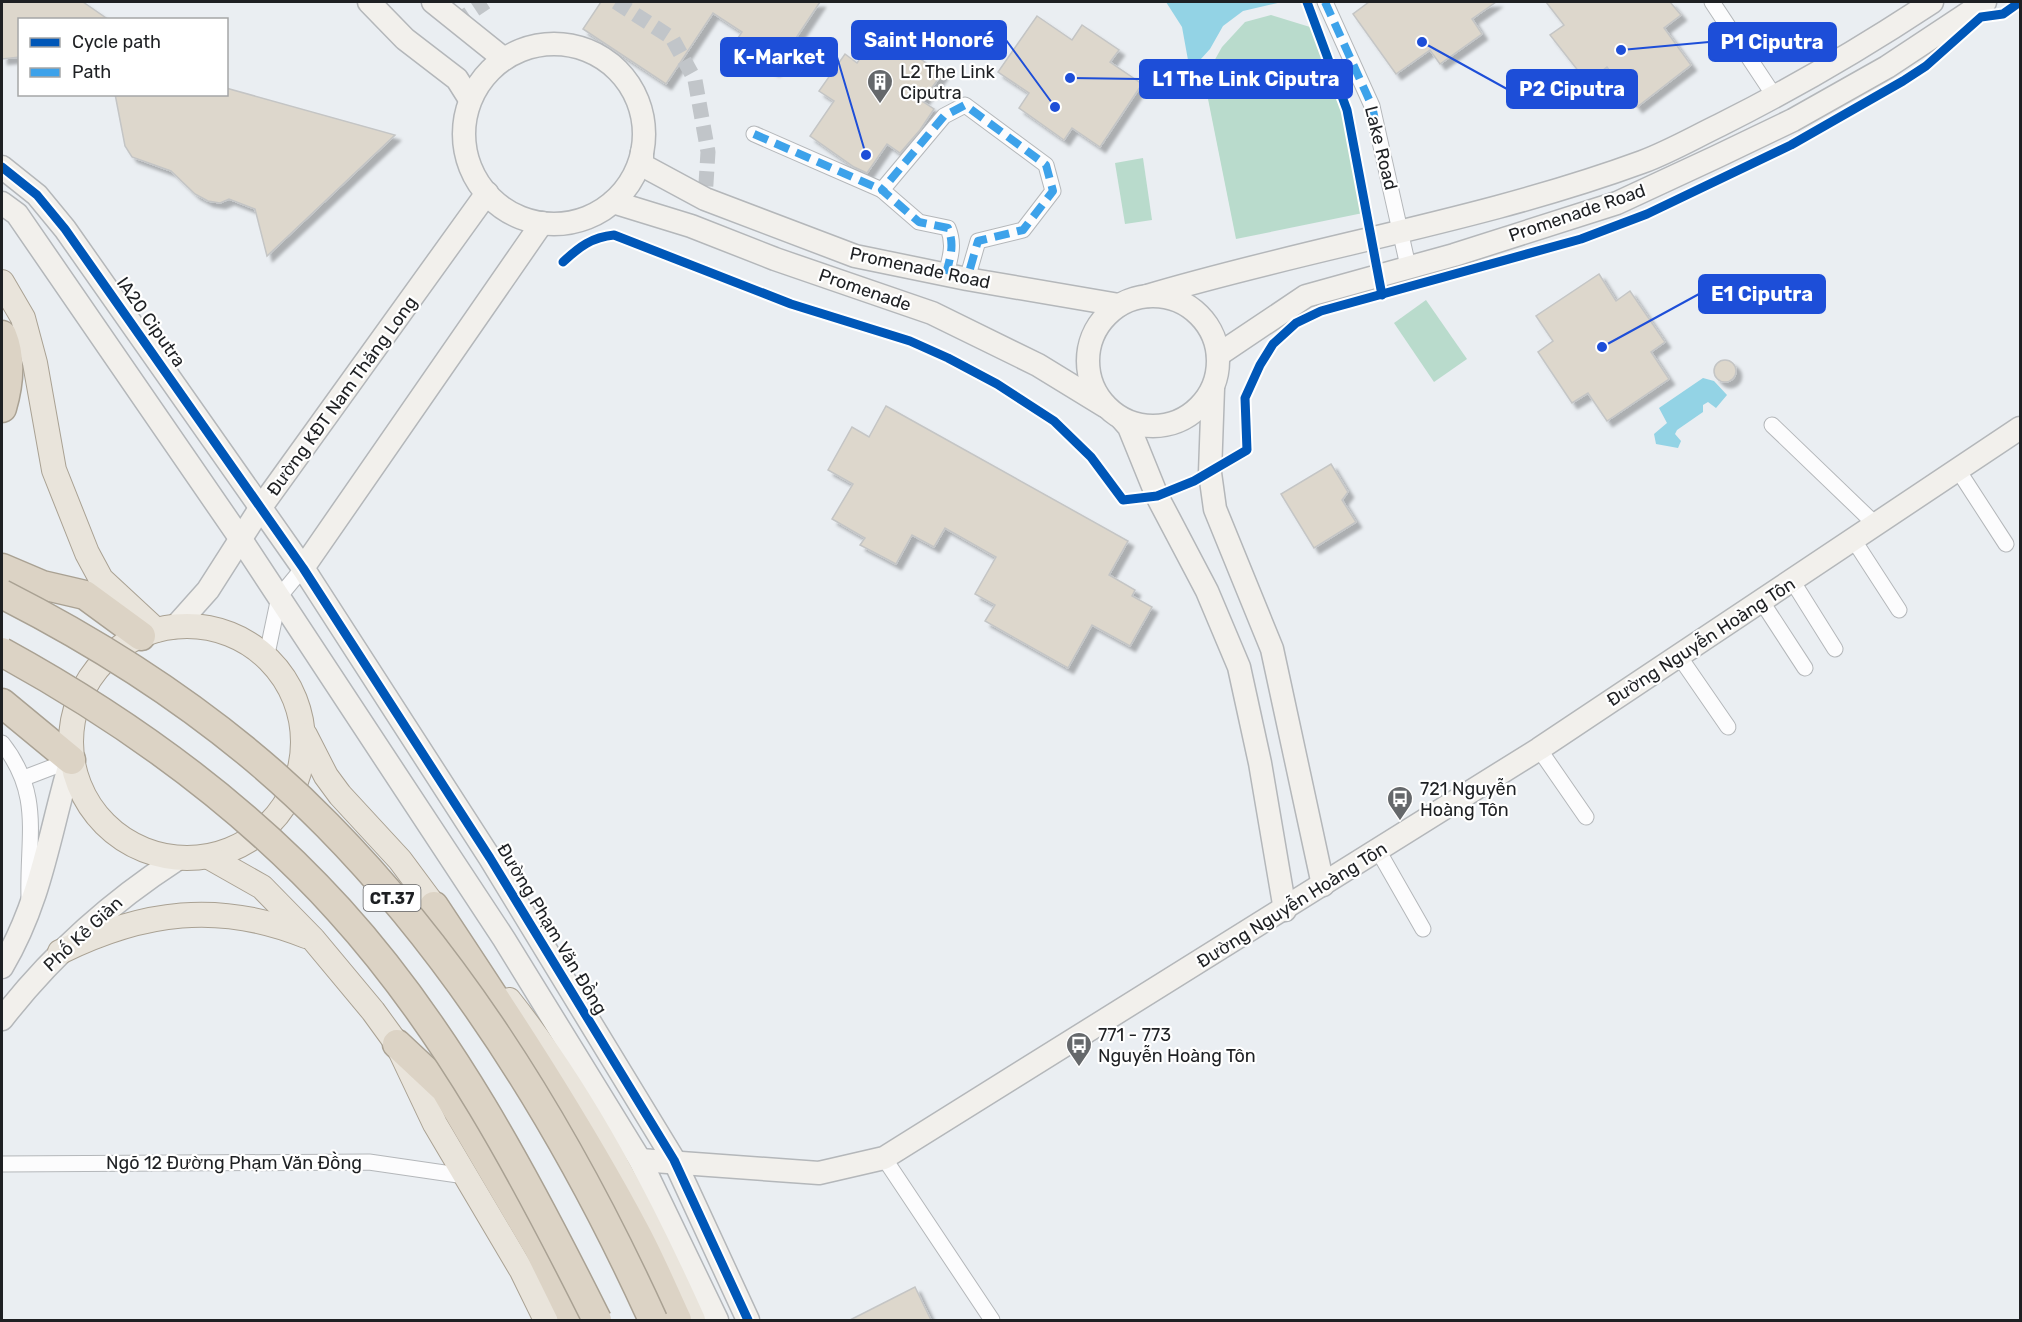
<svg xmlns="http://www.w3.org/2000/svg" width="2022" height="1322" font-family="Rubik,sans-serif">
<defs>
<filter id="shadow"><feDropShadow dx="5.5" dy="5.5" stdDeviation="1.5" flood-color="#0004"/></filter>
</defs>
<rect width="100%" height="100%" fill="#eaeef2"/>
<!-- green -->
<g fill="#b9dbcc">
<polygon points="1271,15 1310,27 1342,109 1363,213 1236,239 1204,79 1222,47 1245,22"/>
<polygon points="1143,158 1152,220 1125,224 1115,163"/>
<polygon points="1426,300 1467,359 1434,382 1394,323"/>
</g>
<!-- water -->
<g fill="#93d3e5">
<polygon points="1166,2 1165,2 1282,2 1243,11 1223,26 1210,49 1190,71 1182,27"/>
<polygon points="1703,378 1714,381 1727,395 1716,408 1708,402 1703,405 1703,412 1677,430 1675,434 1681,441 1678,448 1656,444 1654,434 1667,423 1659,408"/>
</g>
<!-- building -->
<g fill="#ddd7cc" stroke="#c4c5c5" stroke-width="1.5" filter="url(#shadow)">
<polygon points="2,2 83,2 109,20 20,20 20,57 2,59"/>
<polygon points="601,2 820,2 774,71 734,44 742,32 713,13 666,84 583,29"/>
<polygon points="1369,2 1496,2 1472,19 1482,34 1440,64 1430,50 1396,74 1353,14"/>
<polygon points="1546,2 1670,2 1681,15 1664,28 1691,65 1637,107 1607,67 1587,82 1550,35 1564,25"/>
<polygon points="1037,16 1072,40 1082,25 1119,50 1110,62 1142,84 1100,147 1072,128 1064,140 1019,108 1029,93 998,72"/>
<polygon points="880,31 942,74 922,101 934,109 920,130 900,153 887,144 867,173 854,167 810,136 834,101 819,91 845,54 857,63"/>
<polygon points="226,88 395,135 267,256 255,209 229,199 220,203 208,201 195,194 171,171 132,157 125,146 115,94 226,94"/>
<polygon points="1599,274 1616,301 1630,291 1665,342 1651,352 1669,379 1607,421 1588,393 1572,403 1538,352 1553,341 1536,316"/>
<circle cx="1725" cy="371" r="11"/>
<polygon points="886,406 1128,541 1109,575 1135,590 1132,596 1152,607 1130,646 1092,625 1068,668 985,621 995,605 975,594 996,557 945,528 934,547 912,535 896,564 860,545 865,538 832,519 853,484 828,470 852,427 869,437"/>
<polygon points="1331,464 1348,492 1342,500 1356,522 1314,548 1281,494"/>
<polygon points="915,1287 931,1320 850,1320"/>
</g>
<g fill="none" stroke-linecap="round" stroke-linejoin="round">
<!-- street-tunnel -->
<g stroke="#c1c5c9" stroke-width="15" stroke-dasharray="15 8" stroke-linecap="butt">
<polyline points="616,2 672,38 695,80 708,152 705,199"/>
<polyline points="456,22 486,2"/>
</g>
<defs>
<g id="street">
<polyline points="1325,2 1372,106 1408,266"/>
<polyline points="1712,2 1775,97"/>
<polyline points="754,134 882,190"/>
<path d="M946,274C950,258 955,245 948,228L919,222L882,190L944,116L965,105L1046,165L1053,191L1023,230L978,241L967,279"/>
<polyline points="1772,425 1875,524"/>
<polyline points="1958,470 2006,544"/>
<polyline points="1853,539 1899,610"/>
<polyline points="1793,582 1835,649"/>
<polyline points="1762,602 1805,668"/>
<polyline points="267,654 279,597 303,568"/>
<polyline points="1679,656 1728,727"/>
<path d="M2,743C43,795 27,837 29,898"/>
<polyline points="1539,749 1586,817"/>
<polyline points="24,778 71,760"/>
<polyline points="1379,852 1423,929"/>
<polyline points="884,1158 992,1320"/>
<polyline points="2,1164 369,1162 465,1176"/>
</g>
<g id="secondary">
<polyline points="369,2 405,39 457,79 469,98"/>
<polyline points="433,2 504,59"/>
<circle cx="554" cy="134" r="90"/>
<polyline points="642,152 642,165 705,199 855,256 967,279 1119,305"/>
<polyline points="2,167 37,195 65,229 303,568 490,858 674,1160 748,1320"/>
<polyline points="613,202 691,226 775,259 932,313 1038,365 1105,406"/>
<polyline points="2,203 17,214 240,538 504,939 640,1160 717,1320"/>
<circle cx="1153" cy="361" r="65"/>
<path d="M1147,296C1311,247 1481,221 1642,162C1669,152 1695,137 1720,125C1794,88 1864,47 1932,2"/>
<polyline points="1218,355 1306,296 1454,255 1617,203 1716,157 1793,120 1887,67 1985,2"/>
<polyline points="1213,388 1210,473 1215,509 1272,649 1323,885"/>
<polyline points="1122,419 1129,427 1157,496 1207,591 1239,667 1260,763 1285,910"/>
<polyline points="303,568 542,223"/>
<polyline points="175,627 208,590 261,507 487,193"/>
<path d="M2,967C42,899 49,834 71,760"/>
<path d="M2,1019C51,956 108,904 176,860"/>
<polyline points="640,1160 819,1173 884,1158 1539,749 2020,428"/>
</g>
<g id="primary">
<polyline points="2,282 23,318 35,363 54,470 87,553 101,579 156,630"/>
<circle cx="187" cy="742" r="116"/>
<polyline points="305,735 326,776 340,795 400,860 446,922"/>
<polyline points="209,857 262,887 313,939 373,1011 397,1044 435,1124 522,1271 546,1320"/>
<path d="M60,952C143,911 219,901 306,936"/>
<path d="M509,1000C585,1096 643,1209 693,1320"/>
</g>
<g id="highway">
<path d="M2,335C12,359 9,384 2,408"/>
<polyline points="2,568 42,585 85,595 141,636"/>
<polyline points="2,703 71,760"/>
<path d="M434,906C505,1013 576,1120 636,1233C651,1261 664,1292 677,1320"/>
<polyline points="397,1044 445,1089 539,1249 574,1320"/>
</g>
</defs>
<!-- street casing -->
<use href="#street" stroke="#b4b7ba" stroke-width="17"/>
<!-- secondary casing -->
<use href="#secondary" stroke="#b4b7ba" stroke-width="25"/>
<!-- primary casing -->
<use href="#primary" stroke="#a9a193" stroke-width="26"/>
<!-- highway casing -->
<use href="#highway" stroke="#a9a193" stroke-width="31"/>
<!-- street -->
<use href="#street" stroke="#fcfcfd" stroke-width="15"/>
<!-- secondary -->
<use href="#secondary" stroke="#f2f0ec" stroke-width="22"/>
<!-- primary -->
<use href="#primary" stroke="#e9e4db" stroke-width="24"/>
<!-- highway -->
<use href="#highway" stroke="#dcd3c5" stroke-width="28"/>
<defs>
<g id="highway-bridge">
<path d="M2,594C120,654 234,730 327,825C467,967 571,1140 653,1320"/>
<path d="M2,652C126,720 243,804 339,910C448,1030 525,1176 597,1320"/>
</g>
</defs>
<!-- highway-bridge casing -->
<use href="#highway-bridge" stroke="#a9a193" stroke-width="31" stroke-linecap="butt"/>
<!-- highway-bridge -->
<use href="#highway-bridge" stroke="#dcd3c5" stroke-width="28"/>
<!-- quiet -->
<g stroke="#3da2ea" stroke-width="8" stroke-dasharray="15 8" stroke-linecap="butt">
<polyline points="1325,2 1372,106 1377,129"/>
<polyline points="754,134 882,190"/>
<path d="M946,274C950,258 955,245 948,228L919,222L882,190L944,116L965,105L1046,165L1053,191L1023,230L978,241L967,279"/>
</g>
<defs>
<g id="cycleway">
<polyline points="1307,2 1347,110 1382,295"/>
<polyline points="2,167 37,195 65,229 303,568 490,858 674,1160 748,1320"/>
<path d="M563,262C579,247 592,237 614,235L791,304L910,341L948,358L997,384L1054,421L1091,457L1123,500L1157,496L1194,481L1247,450L1245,398L1260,365L1273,344L1296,323L1321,311L1581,239L1647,214L1791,145L1903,81L1926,66L1981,17L2003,14L2020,2"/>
</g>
</defs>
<!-- cycleway casing -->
<use href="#cycleway" stroke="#fff" stroke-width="13"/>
<!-- cycleway -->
<use href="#cycleway" stroke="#0057b8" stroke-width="9"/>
</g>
<!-- icons -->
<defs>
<symbol id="building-pin" viewBox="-11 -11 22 30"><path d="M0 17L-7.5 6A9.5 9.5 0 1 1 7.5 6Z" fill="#65686b" stroke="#fff"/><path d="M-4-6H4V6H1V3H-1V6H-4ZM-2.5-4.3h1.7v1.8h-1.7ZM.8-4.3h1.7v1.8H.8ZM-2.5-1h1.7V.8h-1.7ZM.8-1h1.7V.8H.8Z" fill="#fff"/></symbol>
<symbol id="bus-pin" viewBox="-11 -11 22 30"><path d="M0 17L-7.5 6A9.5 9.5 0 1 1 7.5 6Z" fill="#65686b" stroke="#fff"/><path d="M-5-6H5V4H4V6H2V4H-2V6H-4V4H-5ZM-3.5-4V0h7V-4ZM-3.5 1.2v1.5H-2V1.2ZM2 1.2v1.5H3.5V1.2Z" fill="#fff"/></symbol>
</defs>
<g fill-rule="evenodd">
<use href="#building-pin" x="865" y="67" width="30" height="40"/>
<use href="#bus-pin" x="1385" y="784" width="30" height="40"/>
<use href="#bus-pin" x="1064" y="1030" width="30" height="40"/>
</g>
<g text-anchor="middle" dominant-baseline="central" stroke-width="4.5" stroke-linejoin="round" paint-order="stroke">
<!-- shield labels -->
<rect fill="#fff" stroke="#626365" stroke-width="1.5" x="363.5" y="885" width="57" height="26" rx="4.5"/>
<g font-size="16" font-weight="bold" fill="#1e2023">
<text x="392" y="898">CT.37</text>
</g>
<!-- poi labels -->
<g font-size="18" fill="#1e2023" stroke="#fff" text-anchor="start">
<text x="900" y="72">L2 The Link<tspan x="900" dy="21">Ciputra</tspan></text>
<text x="1420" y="789">721 Nguyễn<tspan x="1420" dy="21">Hoàng Tôn</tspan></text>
<text x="1098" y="1035">771 - 773<tspan x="1098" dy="21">Nguyễn Hoàng Tôn</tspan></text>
</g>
<!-- street labels -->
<g font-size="18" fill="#1e2023" stroke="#fff">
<text transform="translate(1381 148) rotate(76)">Lake Road</text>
<text transform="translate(1577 213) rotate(-19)">Promenade Road</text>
<text transform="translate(920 268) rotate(12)">Promenade Road</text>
<text transform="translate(865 290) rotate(19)">Promenade</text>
<text transform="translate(151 322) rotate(55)">IA20 Ciputra</text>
<text transform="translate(342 396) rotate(-54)">Đường KĐT Nam Thăng Long</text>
<text transform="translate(1701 642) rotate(-33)">Đường Nguyễn Hoàng Tôn</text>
<text transform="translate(1292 905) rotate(-32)">Đường Nguyễn Hoàng Tôn</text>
<text transform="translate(552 929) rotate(59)">Đường Phạm Văn Đồng</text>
<text transform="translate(83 934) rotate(-43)">Phố Kẻ Giàn</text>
<text x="234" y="1163">Ngõ 12 Đường Phạm Văn Đồng</text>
</g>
</g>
<!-- callouts -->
<path fill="none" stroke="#1d4ed8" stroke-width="2" d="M1055 107L1006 40M1621 50L1709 42M866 155L837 57M1070 78L1140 79M1422 42L1507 89M1602 347L1699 294"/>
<g fill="#1d4ed8" stroke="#fff" stroke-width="2">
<circle cx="1055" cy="107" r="6"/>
<circle cx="1621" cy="50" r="6"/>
<circle cx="866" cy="155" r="6"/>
<circle cx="1070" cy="78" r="6"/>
<circle cx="1422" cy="42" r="6"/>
<circle cx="1602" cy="347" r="6"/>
</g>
<g fill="#1d4ed8" stroke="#1d4ed8" stroke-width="2">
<rect x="852" y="21" width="154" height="38" rx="6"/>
<rect x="1709" y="23" width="127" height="38" rx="6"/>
<rect x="721" y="38" width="116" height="38" rx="6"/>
<rect x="1140" y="60" width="212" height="38" rx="6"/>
<rect x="1507" y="70" width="130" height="38" rx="6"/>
<rect x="1699" y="275" width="126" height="38" rx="6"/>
</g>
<g font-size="20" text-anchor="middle" font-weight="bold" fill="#fff">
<text x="929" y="47">Saint Honoré</text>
<text x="1772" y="49">P1 Ciputra</text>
<text x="779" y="64">K-Market</text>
<text x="1246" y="86">L1 The Link Ciputra</text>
<text x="1572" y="96">P2 Ciputra</text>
<text x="1762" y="301">E1 Ciputra</text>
</g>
<!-- border -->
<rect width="2022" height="1322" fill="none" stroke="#1e2023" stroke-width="6"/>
<!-- legend -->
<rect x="18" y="18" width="210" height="78" fill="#ffffff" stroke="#a5a6a7" stroke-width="1.5"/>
<rect x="30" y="38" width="30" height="9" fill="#0057b8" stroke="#a5a6a7" stroke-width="1.5"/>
<text x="72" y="48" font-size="18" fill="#1e2023">Cycle path</text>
<rect x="30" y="68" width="30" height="9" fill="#3da2ea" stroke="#a5a6a7" stroke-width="1.5"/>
<text x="72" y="78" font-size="18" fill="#1e2023">Path</text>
</svg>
